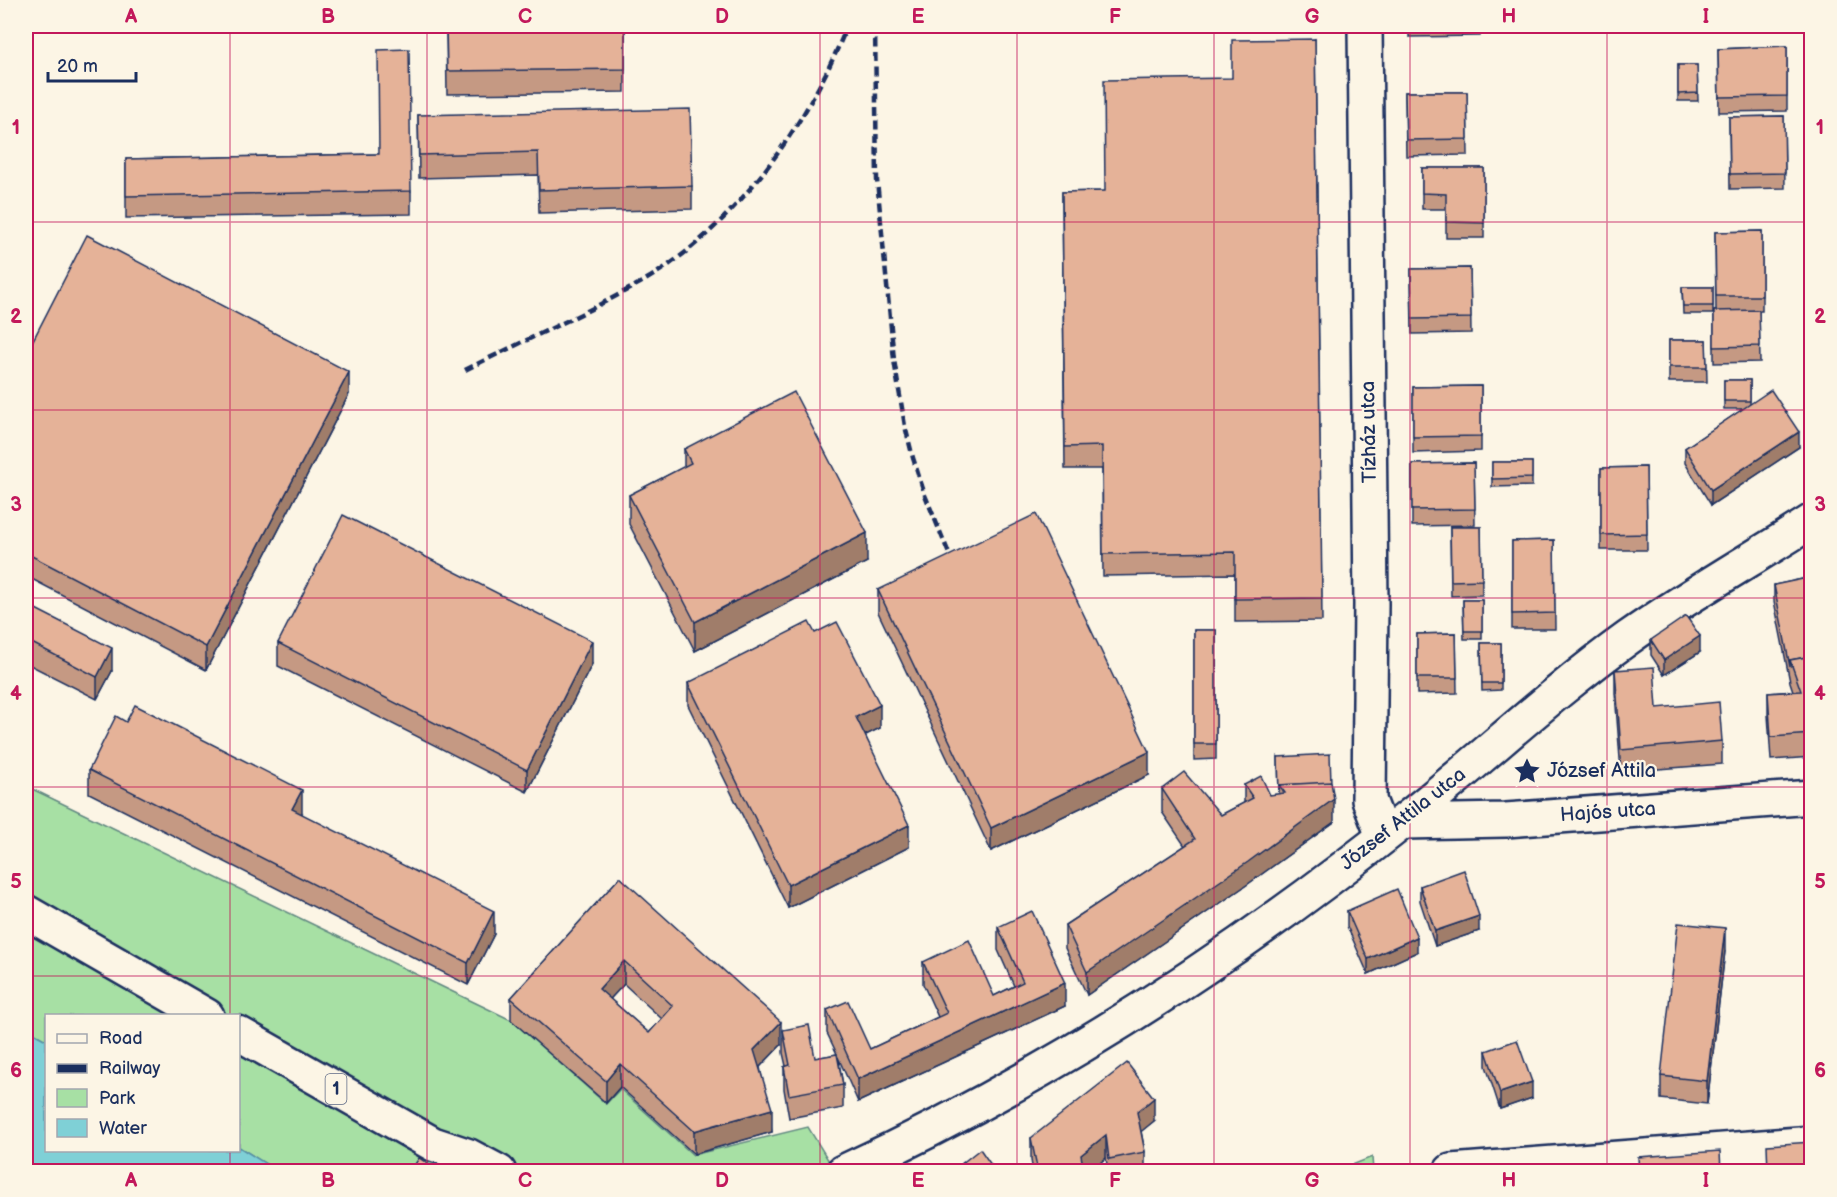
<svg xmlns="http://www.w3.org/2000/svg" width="1837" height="1197" font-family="'Balsamiq Sans',sans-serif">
<rect width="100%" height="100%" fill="#fcf5e5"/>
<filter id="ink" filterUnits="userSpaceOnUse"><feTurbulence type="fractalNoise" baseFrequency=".0167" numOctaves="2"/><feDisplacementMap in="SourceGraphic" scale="12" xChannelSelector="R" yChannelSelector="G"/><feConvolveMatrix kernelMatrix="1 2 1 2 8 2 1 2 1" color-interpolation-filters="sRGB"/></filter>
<g filter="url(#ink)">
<!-- green -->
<g fill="#a7e0a4" stroke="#618881" stroke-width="1.5">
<polygon points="26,786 511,1020 606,1104 620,1089 693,1155 808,1127 835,1171 277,1171 239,1147 238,1016 46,1016 46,1040 26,1029"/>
<polygon points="1372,1157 1373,1171 1337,1171"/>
</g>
<!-- water -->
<polygon fill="#7fd0d6" stroke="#5790a6" stroke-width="1.5" points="26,1029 46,1040 46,1150 238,1150 239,1147 277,1171 26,1171"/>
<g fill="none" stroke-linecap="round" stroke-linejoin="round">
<defs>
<g id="minor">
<polyline points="1365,26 1371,604 1369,800 1383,836"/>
<polyline points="1404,822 1506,820 1812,797"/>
<polyline points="1451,1171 1812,1143"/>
<path d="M843,1172C1046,1079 1231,959 1405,820C1480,761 1550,694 1628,638C1687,596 1751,560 1812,521"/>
</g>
<g id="major">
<polyline points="26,912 207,1016"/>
<polyline points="238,1033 433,1144 469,1156 499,1172"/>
</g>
</defs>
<!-- minor casing -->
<use href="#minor" stroke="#1b2f5e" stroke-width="38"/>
<!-- major casing -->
<use href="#major" stroke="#1b2f5e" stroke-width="38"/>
<!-- minor -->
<use href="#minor" stroke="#fcf5e5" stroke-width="33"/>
<!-- major -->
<use href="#major" stroke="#fcf5e5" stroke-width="33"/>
<!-- rail -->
<g stroke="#1b2f5e" stroke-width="4.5" stroke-dasharray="9 4.5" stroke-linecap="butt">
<polyline points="875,26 877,180 894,360 905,426 913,458 925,495 952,561"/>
<path d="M465,370C523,341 583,315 640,283C733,231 809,123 847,26"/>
</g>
</g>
<!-- wall -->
<g fill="#c59983" stroke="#1b2f5e" stroke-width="1.5" fill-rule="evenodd">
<polygon points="446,26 625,26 625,92 447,94"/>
<polygon points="1409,26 1480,26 1480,36 1409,37"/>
<polygon points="1315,39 1322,621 1235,622 1235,574 1103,576 1102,469 1065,469 1062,192 1105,191 1232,78"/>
<polygon points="1787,46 1787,111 1719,112 1718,49"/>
<polygon points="1678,65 1697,65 1698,101 1678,101"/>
<polygon points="1405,92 1467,92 1468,155 1406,156"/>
<polygon points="418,115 692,186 692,209 539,213 538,175 419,178"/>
<polygon points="1784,116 1785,188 1730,189 1729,117"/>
<polygon points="379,154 411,191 411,214 126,218 126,159"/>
<polygon points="1422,168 1484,168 1484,238 1446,238 1446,209 1422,209"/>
<polygon points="1762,231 1762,311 1759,311 1760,362 1714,363 1714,311 1716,311 1715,232"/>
<polygon points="1470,268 1471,333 1412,334 1411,269"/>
<polygon points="1682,287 1713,287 1713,314 1683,314"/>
<polygon points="1669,340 1706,340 1707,382 1669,382"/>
<polygon points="26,354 349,394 206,670 26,576"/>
<polygon points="1724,380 1750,380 1750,404 1799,447 1711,505 1685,463 1685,448 1743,409 1724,409"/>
<polygon points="1481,386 1481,451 1413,453 1413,387"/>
<polygon points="684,449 867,562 695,651 629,524 629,495 684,467"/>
<polygon points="1492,462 1532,462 1532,486 1492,487"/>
<polygon points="1474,463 1475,525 1412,526 1412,464"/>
<polygon points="1646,467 1647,550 1601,550 1601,468"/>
<polygon points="1450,527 1481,527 1482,595 1451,596"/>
<polygon points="1554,540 1555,629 1512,629 1512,541"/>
<polygon points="1812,577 1812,757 1771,760 1768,715 1768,693 1793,691 1790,682 1774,601 1774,585"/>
<polygon points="878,590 1149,775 991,851 878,612"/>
<polygon points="1463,600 1482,600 1482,639 1464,639"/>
<polygon points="26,604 112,671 97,699 26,663"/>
<polygon points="1194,630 1216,630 1216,759 1194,760"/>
<polygon points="815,633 880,728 865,735 909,847 788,908 688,705 688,683"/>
<polygon points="1456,633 1457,693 1417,694 1417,634"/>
<polygon points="1651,640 1700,652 1664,675 1651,655"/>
<polygon points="278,643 592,664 527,792 278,666"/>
<polygon points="1481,643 1501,643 1501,690 1482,691"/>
<polygon points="1615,670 1657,708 1722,741 1722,764 1621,772 1615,693"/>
<polygon points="1278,757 1334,822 1248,884 1087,995 1065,948 1065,925 1185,846 1162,812 1162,789 1221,815 1244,803 1244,785 1270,795 1279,794"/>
<polygon points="89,770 302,813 301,814 494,934 468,985 89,793"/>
<path d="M620,877L781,1045L760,1067L772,1132L694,1154L620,1087L606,1103L511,1020V998ZM624,984L662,1019L649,1033L610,999Z"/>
<polygon points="1420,886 1479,931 1435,946 1420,901"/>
<polygon points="1347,911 1417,952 1368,974 1347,926"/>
<polygon points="998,927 1065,1006 858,1102 838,1057 843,1085 843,1108 789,1118 784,1089 784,1067 786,1066 783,1053 783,1030 815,1058 837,1054 827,1033 827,1010 870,1049 938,1017 923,984 923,962 994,996 1014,986 998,950"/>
<polygon points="1725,951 1707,1104 1661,1099 1661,1076"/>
<polygon points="1486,1051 1532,1098 1500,1109 1486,1066"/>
<polygon points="1154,1121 1141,1131 1145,1152 1145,1172 1108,1172 1106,1158 1089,1172 1033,1172 1031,1160 1031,1138"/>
</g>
<!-- shaded-wall -->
<g fill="#a07d6a" stroke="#1b2f5e" stroke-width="1.5">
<polygon points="349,372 349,394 206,670 206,647"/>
<polygon points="1799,432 1799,447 1711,505 1711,490"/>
<polygon points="867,533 867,562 695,651 695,622"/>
<polygon points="1700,636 1700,652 1664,675 1664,660"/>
<polygon points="592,641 592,664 527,792 527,770"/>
<polygon points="112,648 112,671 97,699 97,677"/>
<polygon points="880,705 880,728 856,740 856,717"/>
<polygon points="1149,752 1149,775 991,851 991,828"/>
<polygon points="302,790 302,813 292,832 292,809"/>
<polygon points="1334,799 1334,822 1248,884 1087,995 1087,972"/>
<polygon points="909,825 909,847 788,908 788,885"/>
<polygon points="494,911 494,934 468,985 468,963"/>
<polygon points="1479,916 1479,931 1435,946 1435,931"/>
<polygon points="1725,928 1725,951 1707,1104 1707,1081"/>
<polygon points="1417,937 1417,952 1368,974 1368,959"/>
<polygon points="624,961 624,984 599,1011 599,989"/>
<polygon points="1065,983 1065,1006 858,1102 858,1079"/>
<polygon points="781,1022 781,1045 754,1073 754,1050"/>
<polygon points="620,1064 620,1087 606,1103 606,1081"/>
<polygon points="1532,1082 1532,1098 1500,1109 1500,1093"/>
<polygon points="1154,1098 1154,1121 1137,1135 1137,1112"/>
<polygon points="772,1109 772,1132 694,1154 694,1131"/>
<polygon points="1106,1135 1106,1158 1089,1172 1081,1172 1081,1155"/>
</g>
<!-- building -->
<g fill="#e5b298" stroke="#1b2f5e" stroke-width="1.5" fill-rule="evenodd">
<polygon points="446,26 625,26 625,69 447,71"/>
<polygon points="1315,39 1322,598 1235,599 1235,552 1103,554 1102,446 1065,447 1062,192 1105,191 1104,80 1232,78 1232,40"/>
<polygon points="1787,46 1787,96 1719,97 1718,49"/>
<polygon points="409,49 411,191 126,196 126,159 379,154 378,50"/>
<polygon points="1678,65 1697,65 1698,93 1678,94"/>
<polygon points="1405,92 1467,92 1468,139 1406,140"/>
<polygon points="690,109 692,186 539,190 538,152 419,155 418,115"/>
<polygon points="1784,116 1785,173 1730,174 1729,117"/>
<polygon points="1422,168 1484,168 1484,223 1446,222 1446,194 1422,193"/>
<polygon points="1762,231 1762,296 1716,296 1715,232"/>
<polygon points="87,235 349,372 206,647 26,553 26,354"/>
<polygon points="1470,268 1471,318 1412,319 1411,269"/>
<polygon points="1682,287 1713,287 1713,306 1683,306"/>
<polygon points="1759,310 1760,346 1714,347 1714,311"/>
<polygon points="1669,340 1706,340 1707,367 1669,367"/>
<rect x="1724" y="380" width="26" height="21"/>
<polygon points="1481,386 1481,436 1413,437 1413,387"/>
<polygon points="1771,390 1799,432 1711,490 1685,448"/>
<polygon points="794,392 867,533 695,622 629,495 691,463 684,449"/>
<polygon points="1492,462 1532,462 1532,478 1492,479"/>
<polygon points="1474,463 1475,509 1412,510 1412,464"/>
<polygon points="1646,467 1647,534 1601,535 1601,468"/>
<polygon points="1036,514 1149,752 991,828 878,590"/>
<polygon points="343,515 592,641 527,770 278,643"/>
<polygon points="1450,527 1481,527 1482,580 1451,581"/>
<polygon points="1554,540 1555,613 1512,614 1512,541"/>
<polygon points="1812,577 1812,656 1790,660 1790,667 1774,585"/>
<polygon points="1463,600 1482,600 1482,631 1464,631"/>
<polygon points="26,604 112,648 97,677 26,640"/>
<polygon points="1686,616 1700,636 1664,660 1651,640"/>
<polygon points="809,622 815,633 837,622 880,705 856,717 909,825 788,885 688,683"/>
<rect x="1194" y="630" width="22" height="114"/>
<polygon points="1456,633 1457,678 1417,678 1417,634"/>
<polygon points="1481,643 1501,643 1501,683 1482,683"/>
<polygon points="1812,656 1812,734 1771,737 1768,693 1801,691 1790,660"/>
<polygon points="1654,667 1657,708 1719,702 1722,741 1621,750 1615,670"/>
<polygon points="135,705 302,790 292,809 494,911 468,963 89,770 116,716 126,722"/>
<polygon points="1330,754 1331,783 1279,785 1279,792 1278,757"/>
<polygon points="1184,772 1221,815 1253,798 1244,785 1261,776 1270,795 1285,793 1279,785 1331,782 1334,799 1248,862 1087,972 1065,925 1195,839 1162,789"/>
<polygon points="1464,870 1479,916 1435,931 1420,886"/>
<path d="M620,877L781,1022L754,1050L772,1109L694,1131L620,1064L606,1081L511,998ZM624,961L673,1006L649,1033L599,989Z"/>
<polygon points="1397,889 1417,937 1368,959 1347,911"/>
<polygon points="1032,911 1065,983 858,1079 827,1010 848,1001 870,1049 947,1013 923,962 969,940 994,996 1023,982 998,927"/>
<polygon points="1678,923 1725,928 1707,1081 1661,1076"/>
<polygon points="809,1025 815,1058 837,1054 843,1085 789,1095 784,1067 790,1065 783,1030"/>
<polygon points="1517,1040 1532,1082 1500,1093 1486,1051"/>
<polygon points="1127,1063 1154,1098 1137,1112 1145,1152 1109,1159 1106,1135 1081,1155 1084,1172 1038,1172 1031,1138"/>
<polygon points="1812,1142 1812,1172 1768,1172 1767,1145"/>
<polygon points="980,1149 996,1172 951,1172"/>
<polygon points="1720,1151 1721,1172 1639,1172 1638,1157"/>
<polygon points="419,1158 440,1172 410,1172"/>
<polygon points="1591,1162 1592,1172 1507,1172 1506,1168"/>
</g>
</g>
<!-- grid -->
<path fill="none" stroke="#c2185b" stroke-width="1.5" stroke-opacity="0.55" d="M230,26V1016M427,26V1172M623,26V1172M820,26V1172M1017,26V1172M1214,26V1172M1410,26V1172M1607,26V1172M26,222H1812M26,410H1812M26,598H1812M26,787H1812M26,976H1812M230,1150V1172"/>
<!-- icons -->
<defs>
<symbol id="sight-bare" viewBox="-9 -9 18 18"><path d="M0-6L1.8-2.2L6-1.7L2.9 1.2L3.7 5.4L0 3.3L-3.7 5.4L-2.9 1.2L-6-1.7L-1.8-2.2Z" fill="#1b2f5e" stroke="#fcf5e5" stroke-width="2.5" paint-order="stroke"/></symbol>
</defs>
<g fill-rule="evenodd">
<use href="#sight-bare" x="1508" y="752" width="38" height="38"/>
</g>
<g text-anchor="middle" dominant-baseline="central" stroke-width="4.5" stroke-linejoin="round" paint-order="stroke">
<!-- shield labels -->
<rect fill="#fcf5e5" stroke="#5e6a86" stroke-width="1.5" x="325.5" y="1074" width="21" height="30" rx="4.5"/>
<g font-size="18" font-weight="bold" fill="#1b2f5e">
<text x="336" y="1089">1</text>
</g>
<!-- street labels -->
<g font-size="20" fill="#1b2f5e" stroke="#fcf5e5">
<text transform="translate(1369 432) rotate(-91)">Tízház utca</text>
<text transform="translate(1608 812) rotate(-4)">Hajós utca</text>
<text transform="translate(1403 819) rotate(-38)">József Attila utca</text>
</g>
<!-- poi labels -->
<g font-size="20" fill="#1b2f5e" stroke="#fcf5e5" text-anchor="start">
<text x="1547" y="771">József Attila</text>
</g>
</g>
<!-- margin -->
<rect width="1837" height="1197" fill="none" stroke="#fcf5e5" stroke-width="66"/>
<!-- legend -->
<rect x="45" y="1014" width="195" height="138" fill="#fcf5e5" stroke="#a2a6af" stroke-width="1.5"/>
<rect x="57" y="1034" width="30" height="9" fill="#fcf5e5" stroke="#a2a6af" stroke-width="1.5"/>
<text x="99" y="1044" font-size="18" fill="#1b2f5e">Road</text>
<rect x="57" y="1064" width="30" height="9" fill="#1b2f5e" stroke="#a2a6af" stroke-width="1.5"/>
<text x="99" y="1074" font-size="18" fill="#1b2f5e">Railway</text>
<rect x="57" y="1089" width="30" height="18" fill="#a7e0a4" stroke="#a2a6af" stroke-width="1.5"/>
<text x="99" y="1104" font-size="18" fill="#1b2f5e">Park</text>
<rect x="57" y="1119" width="30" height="18" fill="#7fd0d6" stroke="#a2a6af" stroke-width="1.5"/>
<text x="99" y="1134" font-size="18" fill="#1b2f5e">Water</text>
<!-- scale -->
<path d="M48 72v9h88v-9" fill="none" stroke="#1b2f5e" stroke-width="3"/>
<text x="57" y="72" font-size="18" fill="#1b2f5e" stroke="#fcf5e5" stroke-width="4.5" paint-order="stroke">20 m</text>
<rect x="33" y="33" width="1771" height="1131" fill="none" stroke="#c2185b" stroke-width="2"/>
<g font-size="20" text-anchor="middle" font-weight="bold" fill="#c2185b">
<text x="131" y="23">A</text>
<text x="328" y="23">B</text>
<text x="525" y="23">C</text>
<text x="722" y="23">D</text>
<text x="918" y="23">E</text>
<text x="1115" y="23">F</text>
<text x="1312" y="23">G</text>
<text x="1509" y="23">H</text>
<text x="1706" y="23">I</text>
<text x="16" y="134">1</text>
<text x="1820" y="134">1</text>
<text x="16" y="323">2</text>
<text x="1820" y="323">2</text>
<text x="16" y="511">3</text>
<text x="1820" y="511">3</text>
<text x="16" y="700">4</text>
<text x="1820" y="700">4</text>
<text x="16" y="888">5</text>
<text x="1820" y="888">5</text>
<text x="16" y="1077">6</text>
<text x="1820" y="1077">6</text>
<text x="131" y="1187">A</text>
<text x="328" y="1187">B</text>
<text x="525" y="1187">C</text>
<text x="722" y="1187">D</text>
<text x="918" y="1187">E</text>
<text x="1115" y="1187">F</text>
<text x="1312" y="1187">G</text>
<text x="1509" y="1187">H</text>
<text x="1706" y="1187">I</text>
</g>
</svg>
